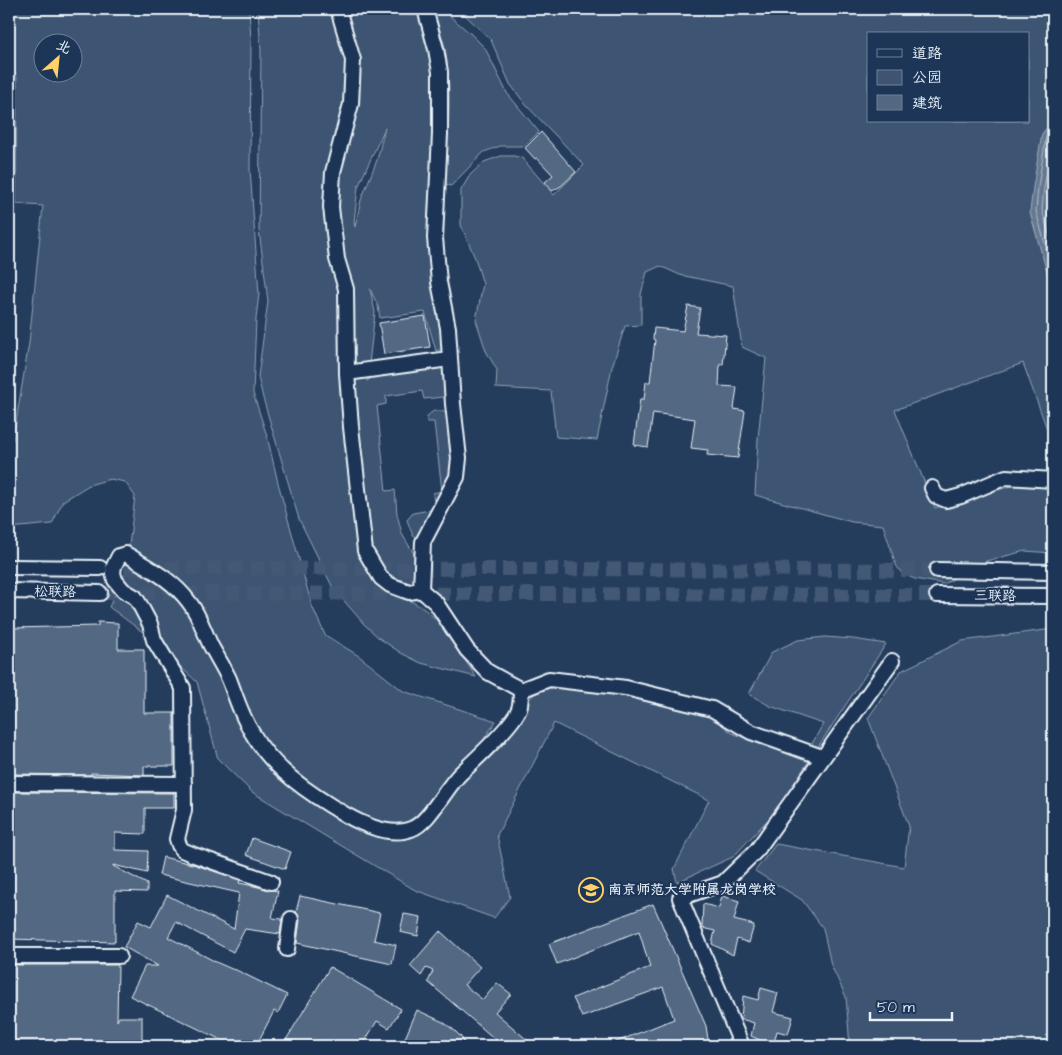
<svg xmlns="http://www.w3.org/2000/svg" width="1062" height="1055" font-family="'Architects Daughter','LXGW WenKai TC',sans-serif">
<rect width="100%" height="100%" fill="#253d5d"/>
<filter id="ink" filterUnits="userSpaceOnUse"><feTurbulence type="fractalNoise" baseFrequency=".02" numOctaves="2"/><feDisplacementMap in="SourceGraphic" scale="10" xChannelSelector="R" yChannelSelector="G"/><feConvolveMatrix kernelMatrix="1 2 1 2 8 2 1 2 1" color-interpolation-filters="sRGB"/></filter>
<g filter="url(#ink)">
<!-- green -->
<g fill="#3e5472" stroke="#93a2b5" fill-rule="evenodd">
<path d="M9,9H249L251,40L250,169L259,294L256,319L253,393L267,436L278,483L312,606L325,635L359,656L403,691L496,721L467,764L473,770L533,695L545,687L566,685L595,688L655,701L711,716L732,733L803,760L823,724L770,706L749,694L772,652L798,640L825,637L853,639L886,644L775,812L733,857L677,882L674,869L709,800L554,723L497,835L510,897L494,918L415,890L252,792L218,759L197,682L144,633L109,607L126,571L135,496L125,482L110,479L89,485L63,501L52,524L9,528V444L13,440L29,343L43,206L16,204L17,78L9,56ZM42,42H72V72H42Z"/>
<path d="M258,9H421L435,55L446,347L436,351L425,312L380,318L378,306L370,289L375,312L367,381L375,376L434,367L444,369L448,395L443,397L424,399L422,391L386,396V404L377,406L386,491L395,490L397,514L402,534L414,554L413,599L410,601C441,614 458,651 476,677L421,663L401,653L379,638L364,624L333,588L299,519L263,398L258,377L268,301L259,230L261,51ZM385,128L377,160L361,200L355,227L354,222L358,187Z"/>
<path d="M433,9H447L451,17L471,34L485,48L507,93L539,132L524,146H500L484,152L451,186L444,183C448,140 452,96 446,54C444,39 437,23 433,9Z"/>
<path d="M459,9H1053V120L1042,134L1030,212L1053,293V438L1051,440L1023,363L895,410L935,508L1022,483L1053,489V553L1025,551L986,561L944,584L915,579L902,574L896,565L883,525L852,522L755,495L758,439L766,358L742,347L733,286L680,275L660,266L647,272L641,294V325L625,326L612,367L597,440L556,437L551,391L496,388L497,370L486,351L476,320L483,284L475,258L461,225V190L470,175L484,162L501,156H514L522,158L554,195L584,165L526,105L510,84L491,40ZM868,34H1028V121H868Z"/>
<path d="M434,411H442L450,416L456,471L420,538L413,536L407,520L413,513L430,510L434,504L433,493L442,491L434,422H427C426,416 429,414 434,411Z"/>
<polygon points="1053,629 1053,1046 850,1046 846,997 831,965 823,928 802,900 755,871 776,844 904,867 909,826 868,718 901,671 962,641"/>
</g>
<!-- water -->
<polygon fill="#657890" stroke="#99a8ba" points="1053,120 1053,293 1030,212 1033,187 1042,134"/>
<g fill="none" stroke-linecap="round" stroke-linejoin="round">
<!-- shore -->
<g stroke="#b4c1ce" stroke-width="1">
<polyline points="1053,127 1046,137 1038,187 1036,211 1053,273"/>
<polyline points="1053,138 1044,188 1042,210 1053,248"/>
</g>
</g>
<!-- building -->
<g fill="#536782" stroke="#e8f1f8">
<polygon points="541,132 576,172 561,186 552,191 545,182 553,175 537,158 535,159 525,148"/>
<polygon points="688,306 700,308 696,333 726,335 723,364 720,364 719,386 737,387 734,409 745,411 738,458 707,455 708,450 691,448 695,419 653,413 648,447 634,445 640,399 644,399 646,382 650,382 655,340 653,339 654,328 683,331"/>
<polygon points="425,316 430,347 384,354 379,323"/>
<polygon points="98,622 118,623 118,649 144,649 144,713 174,713 174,766 144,766 144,775 91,773 91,775 10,774 11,628 98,626"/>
<polygon points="10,792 174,793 174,808 145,808 145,834 115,833 115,850 148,851 147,873 113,865 113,866 147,884 147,892 115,891 115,942 9,939"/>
<polygon points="252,838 291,852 285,869 246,855"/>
<polygon points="163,857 196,865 240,880 239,883 278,891 272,918 282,919 280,934 245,929 233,952 176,922 168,937 218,963 234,970 234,969 287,995 278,1013 274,1011 256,1046 244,1040 241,1046 234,1046 130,996 145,966 158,966 124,947 138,921 151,927 167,895 234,929 239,893 159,875"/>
<polygon points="300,896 380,913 374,940 396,945 392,964 297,943 300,920 296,912"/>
<polygon points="722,896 739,901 734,920 754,925 749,943 737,939 733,955 712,944 715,931 702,928 703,904 719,908"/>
<polygon points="653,904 706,1026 709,1046 606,1046 674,1019 663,987 582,1017 573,998 650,967 639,931 557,964 549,944"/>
<polygon points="404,914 421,917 418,936 400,932"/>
<polygon points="440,931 480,967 464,985 483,1000 497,983 511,994 495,1012 534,1046 503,1046 428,982 433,971 426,968 421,976 410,966"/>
<polygon points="11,965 118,965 117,1021 119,1017 142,1017 142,1046 11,1046"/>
<polygon points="330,967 401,1009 389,1028 377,1021 362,1046 298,1046 286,1040"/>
<polygon points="761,988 778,993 773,1012 793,1017 788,1034 777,1031 773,1046 751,1036 754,1023 741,1019 743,996 758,1000"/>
<polygon points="417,1010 443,1022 454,1030 461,1037 466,1046 410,1046 403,1043"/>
</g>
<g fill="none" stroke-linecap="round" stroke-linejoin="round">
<!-- minor-tunnel -->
<g stroke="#425874" stroke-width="14" stroke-dasharray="14 7" stroke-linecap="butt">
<polyline points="103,568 937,570"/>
<polyline points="100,593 937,595"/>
</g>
<defs>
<g id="minor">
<polyline points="338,9 353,60 351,104 333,172 331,207 337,259 346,289 347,373 351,427 365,551 381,578 390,585 409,592 421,590 436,603 467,650 488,672 521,690 549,679 626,688 712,709 751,732 822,757"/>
<polyline points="347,373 449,359"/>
<polyline points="932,488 936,496 946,500 961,496 1006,477 1053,480"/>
<polyline points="9,567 100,568"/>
<polyline points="937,570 1053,572"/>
<polyline points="421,590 423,542 457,477 459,458 453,404 448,328 439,282 435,238 440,134 440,72 436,49 425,9"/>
<polyline points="9,591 100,593"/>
<polyline points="937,595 1053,596"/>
<polyline points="9,783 184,784"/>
<path d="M271,882L194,855L182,850L179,845L177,839L184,810L183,688L154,640L150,624L140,605L135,597L123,590L115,580L113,573L114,566L119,556L126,554C149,568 173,580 189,602C199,614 204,632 211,646C217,657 224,668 229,679C236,697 241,715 251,731C272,769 310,794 346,815C364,825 391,837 411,829C429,823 446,787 461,773C474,761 514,724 519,709C521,703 521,696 521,690"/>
<polyline points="287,949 291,919"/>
<polyline points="9,956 119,956"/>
<polyline points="742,1046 680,898 723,883 757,850 892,661"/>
</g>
</defs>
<!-- minor casing -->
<use href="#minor" stroke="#e8f1f8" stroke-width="18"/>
<!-- minor -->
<use href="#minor" stroke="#1d3557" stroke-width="14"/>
<defs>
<polyline id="rail" points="1051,9 1053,10"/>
</defs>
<!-- rail casing -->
<use href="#rail" stroke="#e8f1f8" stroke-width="5"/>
<!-- rail -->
<use href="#rail" stroke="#1d3557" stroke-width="3" stroke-dasharray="9" stroke-linecap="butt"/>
</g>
</g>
<!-- icons -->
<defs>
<symbol id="school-ring" viewBox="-11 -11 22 22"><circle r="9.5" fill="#1d3557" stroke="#ffd166" stroke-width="1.5"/><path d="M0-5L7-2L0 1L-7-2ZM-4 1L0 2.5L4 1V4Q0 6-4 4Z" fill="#ffd166"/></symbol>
</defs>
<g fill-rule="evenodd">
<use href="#school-ring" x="577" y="876" width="28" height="28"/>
</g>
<g text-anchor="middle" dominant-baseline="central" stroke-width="4" stroke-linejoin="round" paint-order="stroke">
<!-- street labels -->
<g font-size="14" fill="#e8f1f8" stroke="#1d3557">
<text transform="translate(55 592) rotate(1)">松联路</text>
<text transform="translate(995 596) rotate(1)">三联路</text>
</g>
<!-- poi labels -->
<g font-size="14" font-weight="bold" fill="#e8f1f8" stroke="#1d3557" text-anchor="start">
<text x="608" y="890">南京师范大学附属龙岗学校</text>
</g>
</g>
<!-- margin -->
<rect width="1062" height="1055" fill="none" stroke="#1d3557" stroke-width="30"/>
<rect x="15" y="15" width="1032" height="1025" fill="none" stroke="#e8f1f8" stroke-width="2" filter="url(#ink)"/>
<!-- legend -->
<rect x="867" y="32" width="162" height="90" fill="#1d3557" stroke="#6e8097"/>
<rect x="877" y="49" width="25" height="8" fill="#1d3557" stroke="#6e8097"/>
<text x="912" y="58" font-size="15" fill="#e8f1f8">道路</text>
<rect x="877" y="70" width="25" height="15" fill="#3e5472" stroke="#6e8097"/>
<text x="912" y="82" font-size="15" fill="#e8f1f8">公园</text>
<rect x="877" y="95" width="25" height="15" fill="#536782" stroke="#6e8097"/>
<text x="912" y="108" font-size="15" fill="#e8f1f8">建筑</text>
<!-- north arrow -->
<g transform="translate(58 58) rotate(27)"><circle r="24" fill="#1d3557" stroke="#6e8097"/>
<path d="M0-4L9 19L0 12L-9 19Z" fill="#ffd166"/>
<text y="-8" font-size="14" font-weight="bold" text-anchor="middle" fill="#e8f1f8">北</text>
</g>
<!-- scale -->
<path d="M870 1012v8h82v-8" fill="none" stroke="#e8f1f8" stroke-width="2.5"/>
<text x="877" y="1012" font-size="15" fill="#e8f1f8" stroke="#1d3557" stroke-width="4" paint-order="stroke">50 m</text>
</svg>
